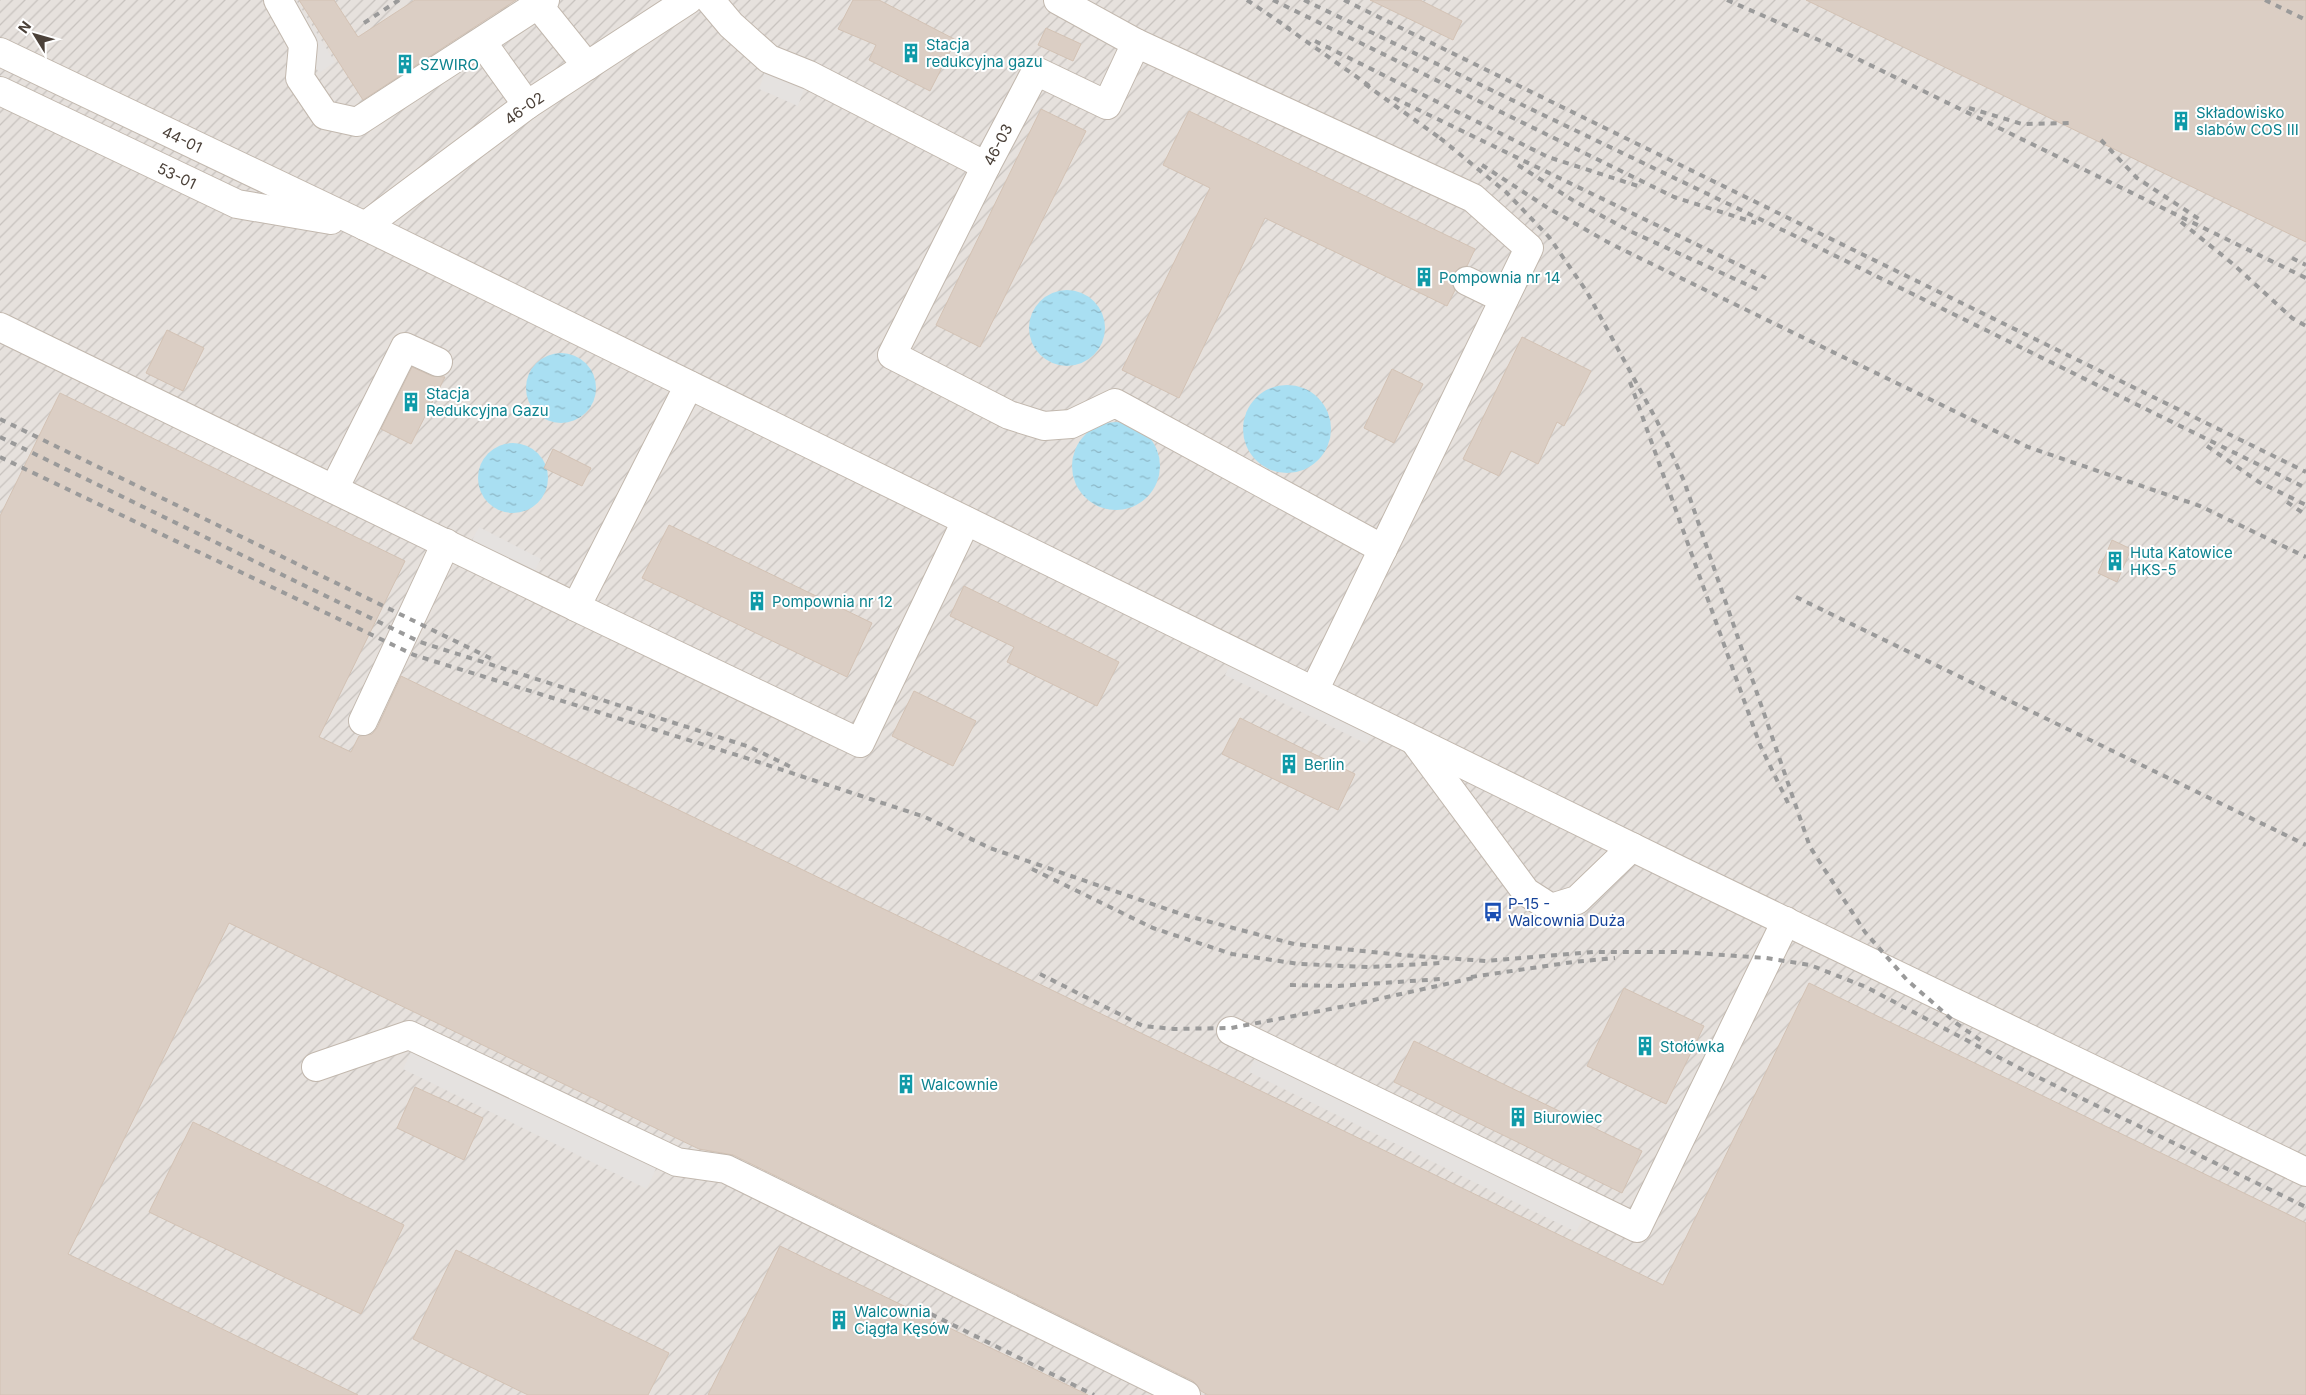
<svg xmlns="http://www.w3.org/2000/svg" width="2306" height="1395" font-family="Inter,sans-serif">
<defs>
<pattern id="industrial-furrows" width="10" height="10" patternUnits="userSpaceOnUse" patternTransform="scale(1.25)"><rect width="10" height="10" fill="#e6e1dd"/><path d="M-1 1l2-2M0 10L10 0M9 11l2-2" fill="none" stroke="#c7c2be"/></pattern>
<pattern id="water-ripples" width="26" height="14" patternUnits="userSpaceOnUse" patternTransform="scale(1.25)"><rect width="26" height="14" fill="#a9dff2"/><path d="M2 4q2-2 4 0t4 0M15 11q2-2 4 0t4 0" fill="none" stroke="#8cb6c5"/></pattern>
</defs>
<rect width="100%" height="100%" fill="#f6f1ec"/>
<!-- industrial -->
<rect fill="url(#industrial-furrows)" x="0" y="0" width="2306" height="1395"/>
<!-- parking -->
<g fill="#e5e2e0">
<polygon points="278,0 296,0 335,62 319,73"/>
<polygon points="769,59 809,75 798,106 759,89"/>
<polygon points="479,527 541,559 527,585 466,552"/>
<polygon points="1236,653 1378,722 1367,744 1225,675"/>
<polygon points="417,1039 662,1155 647,1189 403,1069"/>
<polygon points="1260,1045 1590,1206 1576,1232 1249,1072"/>
</g>
<!-- water -->
<g fill="url(#water-ripples)">
<circle cx="1067" cy="328" r="38"/>
<circle cx="561" cy="388" r="35"/>
<circle cx="1287" cy="429" r="44"/>
<circle cx="1116" cy="466" r="44"/>
<circle cx="513" cy="478" r="35"/>
</g>
<!-- building -->
<g fill="#dbcec4" stroke="#d3c2b4">
<polygon points="299,0 334,0 358,37 415,0 516,0 363,100"/>
<polygon points="853,0 879,0 956,40 930,91 869,60 876,45 838,29"/>
<polygon points="1370,0 1420,0 1462,21 1453,40"/>
<polygon points="1806,0 2306,0 2306,242"/>
<polygon points="1046,28 1081,44 1073,61 1038,45"/>
<polygon points="1041,109 1086,131 980,347 936,325"/>
<polygon points="1189,111 1475,249 1467,266 1459,268 1453,275 1452,283 1455,290 1447,306 1265,218 1179,398 1122,370 1210,188 1163,165"/>
<polygon points="167,330 204,348 183,391 146,373"/>
<polygon points="1522,337 1591,371 1564,426 1557,422 1538,464 1511,451 1499,476 1463,459"/>
<polygon points="412,367 432,376 445,377 411,444 381,429"/>
<polygon points="1392,369 1423,384 1394,443 1364,428"/>
<polygon points="60,393 405,561 319,737 351,752 359,736 372,734 377,728 401,676 1663,1285 1809,983 2306,1223 2306,1395 1208,1395 1201,1391 1193,1381 733,1155 699,1149 229,923 68,1254 358,1395 0,1395 0,516"/>
<polygon points="553,449 591,468 582,486 544,468"/>
<polygon points="669,525 872,623 847,677 642,578"/>
<polygon points="2112,540 2131,549 2117,582 2098,573"/>
<polygon points="964,586 1119,662 1097,706 1007,662 1014,647 950,616"/>
<polygon points="914,691 976,721 953,766 892,736"/>
<polygon points="1240,718 1355,774 1338,810 1222,754"/>
<polygon points="1624,988 1704,1026 1666,1104 1587,1066"/>
<polygon points="1414,1041 1642,1151 1622,1193 1394,1082"/>
<polygon points="415,1087 483,1118 464,1160 397,1128"/>
<polygon points="193,1122 404,1225 361,1314 149,1212"/>
<polygon points="780,1246 1088,1395 708,1395"/>
<polygon points="456,1250 669,1353 648,1395 528,1395 413,1339"/>
</g>
<g fill="none" stroke-linecap="round" stroke-linejoin="round">
<defs>
<g id="minor">
<polyline points="278,0 303,45 300,78 325,115 357,122 545,0"/>
<path id="s1" d="M710,0L731,25L769,59L809,75L986,166L1036,71L1107,105L1136,43L1058,0"/>
<polyline points="538,5 587,66"/>
<polyline points="482,42 527,105"/>
<polyline points="1136,43 1473,198 1529,248 1314,691"/>
<path id="s2" d="M0,52L365,226L1685,873L2306,1172"/>
<path id="s3" d="M0,91L237,204L331,220"/>
<polyline points="986,166 892,355 1009,415 1044,426 1071,424 1115,403 1383,549"/>
<path id="s4" d="M365,226L527,105L688,0"/>
<polyline points="1467,281 1504,299"/>
<polyline points="0,327 576,607 689,385"/>
<polyline points="334,489 405,347 438,362"/>
<polyline points="576,607 860,743 966,521"/>
<polyline points="363,721 446,543"/>
<polyline points="1416,743 1526,892 1551,908 1577,900 1632,847"/>
<polyline points="1231,1031 1637,1228 1786,921"/>
<polyline points="316,1067 409,1035 677,1162 726,1169 1186,1395"/>
</g>
</defs>
<!-- minor casing -->
<use href="#minor" stroke="#c2b8ae" stroke-width="30"/>
<!-- minor -->
<use href="#minor" stroke="#fff" stroke-width="28"/>
<!-- rail -->
<g stroke="#9a9a9a" stroke-width="4" stroke-dasharray="6 6" stroke-linecap="butt">
<polyline points="1247,0 1290,29"/>
<polyline points="1273,0 1674,197 1756,223"/>
<polyline points="1304,0 1793,235 2306,488"/>
<polyline points="1344,0 2306,472"/>
<polyline points="1727,0 1821,41 2306,278"/>
<polyline points="2265,0 2306,20"/>
<polyline points="364,23 399,0"/>
<polyline points="1286,27 1371,87"/>
<polyline points="1315,41 1548,157 1638,186"/>
<polyline points="1365,84 1444,141"/>
<polyline points="1394,98 1766,278"/>
<polyline points="1969,108 2022,124 2071,123"/>
<polyline points="1440,138 1506,192 1549,237 1587,292 1657,421 1684,481 1810,847 1865,932 1907,980 1956,1023 1983,1042"/>
<polyline points="2101,140 2137,178 2199,219"/>
<polyline points="1482,165 1548,208 1611,244 2028,447 2200,506 2306,557"/>
<polyline points="1518,165 1574,201 1632,232 1761,291"/>
<polyline points="2181,222 2233,264 2292,318 2306,326"/>
<polyline points="2292,258 2306,265"/>
<polyline points="1630,382 1760,745 1789,805"/>
<polyline points="0,419 494,660"/>
<polyline points="0,437 420,642 750,747 793,768"/>
<polyline points="2207,446 2259,482 2306,505"/>
<polyline points="0,457 414,655 740,756 925,817 990,848 1184,915 1294,944 1402,955 1486,961 1593,952 1680,952 1766,958 1810,965 1866,987 2021,1069 2306,1207"/>
<polyline points="2287,502 2306,515"/>
<polyline points="1796,597 2306,845"/>
<polyline points="1032,869 1153,928 1232,954 1299,964 1369,967 1441,963"/>
<polyline points="1040,974 1143,1026 1174,1029 1231,1028 1351,1005 1478,977"/>
<polyline points="1471,977 1573,962 1615,958"/>
<polyline points="1290,985 1338,986 1441,979"/>
<polyline points="931,1314 1094,1395"/>
</g>
</g>
<!-- icons -->
<defs>
<symbol id="building-bare" viewBox="-9 -9 18 18"><path d="M-4-6H4V6H1V3H-1V6H-4ZM-2.5-4.3h1.7v1.8h-1.7ZM.8-4.3h1.7v1.8H.8ZM-2.5-1h1.7V.8h-1.7ZM.8-1h1.7V.8H.8Z" fill="#0f9aa8" stroke="#fff" stroke-width="2.5" paint-order="stroke"/></symbol>
<symbol id="bus-bare" viewBox="-9 -9 18 18"><path d="M-5-6H5V4H4V6H2V4H-2V6H-4V4H-5ZM-3.5-4V0h7V-4ZM-3.5 1.2v1.5H-2V1.2ZM2 1.2v1.5H3.5V1.2Z" fill="#1a4fb4" stroke="#fff" stroke-width="2.5" paint-order="stroke"/></symbol>
</defs>
<g fill-rule="evenodd">
<use href="#building-bare" x="897" y="39" width="28" height="28"/>
<use href="#building-bare" x="391" y="50" width="28" height="28"/>
<use href="#building-bare" x="2167" y="107" width="28" height="28"/>
<use href="#building-bare" x="1410" y="263" width="28" height="28"/>
<use href="#building-bare" x="397" y="388" width="28" height="28"/>
<use href="#building-bare" x="2101" y="547" width="28" height="28"/>
<use href="#building-bare" x="743" y="587" width="28" height="28"/>
<use href="#building-bare" x="1275" y="750" width="28" height="28"/>
<use href="#bus-bare" x="1479" y="898" width="28" height="28"/>
<use href="#building-bare" x="1631" y="1032" width="28" height="28"/>
<use href="#building-bare" x="892" y="1070" width="28" height="28"/>
<use href="#building-bare" x="1504" y="1103" width="28" height="28"/>
<use href="#building-bare" x="825" y="1306" width="28" height="28"/>
</g>
<g text-anchor="middle" dominant-baseline="central" stroke-width="4" stroke-linejoin="round" paint-order="stroke">
<!-- culture labels -->
<g font-size="15" fill="#0d838f" stroke="#fff" text-anchor="start">
<text x="926" y="44">Stacja<tspan x="926" dy="17">redukcyjna gazu</tspan></text>
<text x="420" y="64">SZWIRO</text>
<text x="2196" y="112">Składowisko<tspan x="2196" dy="17">slabów COS III</tspan></text>
<text x="1439" y="277">Pompownia nr 14</text>
<text x="426" y="393">Stacja<tspan x="426" dy="17">Redukcyjna Gazu</tspan></text>
<text x="2130" y="552">Huta Katowice<tspan x="2130" dy="17">HKS-5</tspan></text>
<text x="772" y="601">Pompownia nr 12</text>
<text x="1304" y="764">Berlin</text>
<text x="1660" y="1046">Stołówka</text>
<text x="921" y="1084">Walcownie</text>
<text x="1533" y="1117">Biurowiec</text>
<text x="854" y="1311">Walcownia<tspan x="854" dy="17">Ciągła Kęsów</tspan></text>
</g>
<!-- street labels -->
<g font-size="15" fill="#4b4139" stroke="#fff">
<text stroke="none"><textPath href="#s4" startOffset="198">46-02</textPath></text>
<text stroke="none"><textPath href="#s2" startOffset="202">44-01</textPath></text>
<text stroke="none"><textPath href="#s1" startOffset="350">46-03</textPath></text>
<text stroke="none"><textPath href="#s3" startOffset="196">53-01</textPath></text>
</g>
<!-- transit labels -->
<g font-size="15" fill="#164399" stroke="#fff" text-anchor="start">
<text x="1508" y="903">P-15 -<tspan x="1508" dy="17">Walcownia Duża</tspan></text>
</g>
</g>
<!-- north arrow -->
<g transform="translate(35 35) rotate(307)" stroke="#ffffff" stroke-width="4" paint-order="stroke">
<path d="M0-4L9 19L0 12L-9 19Z" fill="#4b4139"/>
<text y="-8" font-size="14" font-weight="bold" text-anchor="middle" fill="#4b4139">N</text>
</g>
</svg>
